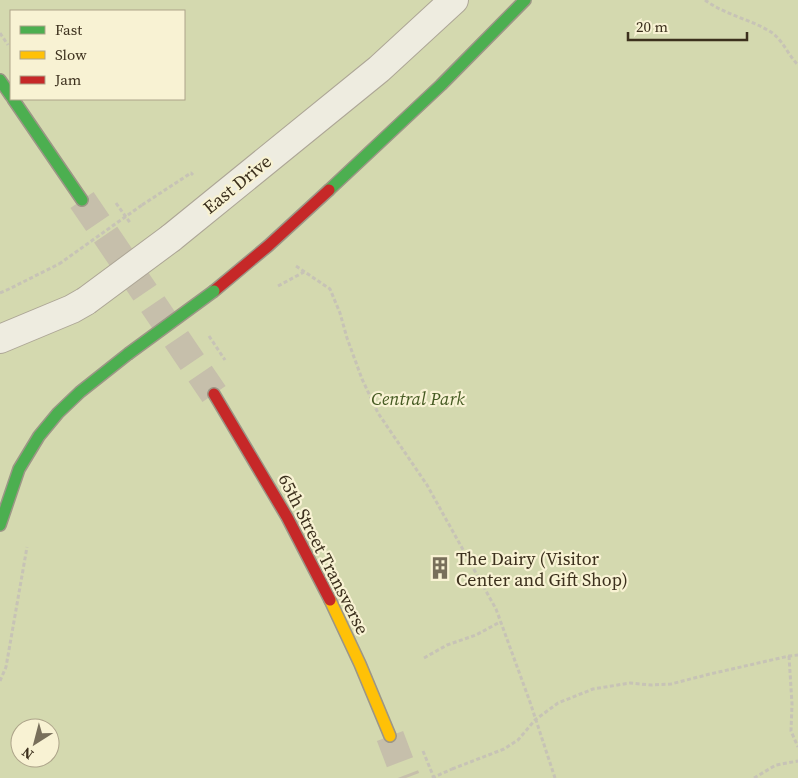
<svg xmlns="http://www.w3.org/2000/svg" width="798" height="778" font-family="'Source Serif 4',serif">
<rect width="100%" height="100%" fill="#e8e3ce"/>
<!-- green -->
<path fill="#d4d9af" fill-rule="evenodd" d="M0,0H798V778H0ZM11,11H184V99H11ZM20,728H50V758H20Z"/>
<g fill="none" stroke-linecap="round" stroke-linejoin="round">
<!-- secondary-tunnel -->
<g stroke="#c6bfab" stroke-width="28" stroke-dasharray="28 14" stroke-linecap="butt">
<polyline points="82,200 214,394"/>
<polyline points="390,736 406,778"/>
</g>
<defs>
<g id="street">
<polyline points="171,238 379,69 454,0"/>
<polyline points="0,339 72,309 86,301"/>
</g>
<g id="fast">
<polyline points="0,80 11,96"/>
<polyline points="13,99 82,200"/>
<polyline points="329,190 441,85 525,0"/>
<polyline points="0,525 19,469 39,436 58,413 80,392 128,354"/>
</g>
<polyline id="slow" points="330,600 360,664 390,736"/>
<g id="jam">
<polyline points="214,291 268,246 329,190"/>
<polyline points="214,394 287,517 330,600"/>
</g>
</defs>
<!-- street casing -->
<use href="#street" stroke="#ada696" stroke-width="30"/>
<!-- fast casing -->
<use href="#fast" stroke="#9c9686" stroke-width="14"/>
<!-- slow casing -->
<use href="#slow" stroke="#9c9686" stroke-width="14"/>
<!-- jam casing -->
<use href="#jam" stroke="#9c9686" stroke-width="14"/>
<!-- path -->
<g stroke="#c7c3b6" stroke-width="3" stroke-dasharray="4 2.5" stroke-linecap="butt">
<path d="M705,0C725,15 750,19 771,32C783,40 788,55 798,65"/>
<polyline points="0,33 8,45"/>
<polyline points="116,203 131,224"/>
<polyline points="142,205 191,173 193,175"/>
<polyline points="296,266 330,289 340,313 347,338 362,379 378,413 427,485 496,609 530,702 555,778"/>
<polyline points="278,286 304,272"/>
<polyline points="0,293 9,289 59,264"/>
<polyline points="209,336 225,360"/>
<polyline points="789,656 792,704 791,731 798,747"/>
<polyline points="424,658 447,645 476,635 500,622"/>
<polyline points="0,681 6,667 27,547"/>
<polyline points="423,751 434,778"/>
<polyline points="452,769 504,749 518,740 535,720 558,703 593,689 630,683 651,685 671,684 710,674 789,656 798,655"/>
<polyline points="754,778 776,765 798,761"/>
</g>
<!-- street -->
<use href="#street" stroke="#eeece0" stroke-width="28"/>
<!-- fast -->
<use href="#fast" stroke="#4caf50" stroke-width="11"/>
<!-- slow -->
<use href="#slow" stroke="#ffc107" stroke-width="11"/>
<!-- jam -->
<use href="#jam" stroke="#c62828" stroke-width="11"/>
<defs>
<polyline id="street-bridge" points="86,301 171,238"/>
<polyline id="fast-bridge" points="128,354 214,291"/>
</defs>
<!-- street-bridge casing -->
<use href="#street-bridge" stroke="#ada696" stroke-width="30" stroke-linecap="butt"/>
<!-- fast-bridge casing -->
<use href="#fast-bridge" stroke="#9c9686" stroke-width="14" stroke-linecap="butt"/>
<!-- path-bridge -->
<g stroke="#c7c3b6" stroke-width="3" stroke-dasharray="4 2.5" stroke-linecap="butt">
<polyline points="59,264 142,205"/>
<polyline points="432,778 452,769"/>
</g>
<!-- street-bridge -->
<use href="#street-bridge" stroke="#eeece0" stroke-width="28"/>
<!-- fast-bridge -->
<use href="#fast-bridge" stroke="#4caf50" stroke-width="11"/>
</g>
<!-- icons -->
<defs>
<symbol id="building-bare" viewBox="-9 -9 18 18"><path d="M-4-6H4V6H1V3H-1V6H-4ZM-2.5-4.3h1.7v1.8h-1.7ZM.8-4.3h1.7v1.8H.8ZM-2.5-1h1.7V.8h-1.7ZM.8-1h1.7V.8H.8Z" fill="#786f5b" stroke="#f8f2d3" stroke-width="2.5" paint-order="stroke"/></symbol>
</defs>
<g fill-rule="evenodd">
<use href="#building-bare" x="424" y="552" width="32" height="32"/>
</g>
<g text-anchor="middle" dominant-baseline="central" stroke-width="4.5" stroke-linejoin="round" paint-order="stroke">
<!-- street labels -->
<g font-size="18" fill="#3c301d" stroke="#f8f2d3">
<text transform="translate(237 184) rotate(-39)">East Drive</text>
<text transform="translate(324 554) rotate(63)">65th Street Transverse</text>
</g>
<!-- park labels -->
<g font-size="18" font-style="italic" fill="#455a22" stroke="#f8f2d3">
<text x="418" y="398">Central Park</text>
</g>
<!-- poi labels -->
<g font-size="18" fill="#3c301d" stroke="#f8f2d3" text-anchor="start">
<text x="456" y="558">The Dairy (Visitor<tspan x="456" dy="21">Center and Gift Shop)</tspan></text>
</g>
</g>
<!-- legend -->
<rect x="10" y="10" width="175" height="90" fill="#f8f2d3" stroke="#ada48a"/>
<rect x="20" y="26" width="25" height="8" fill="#4caf50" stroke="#ada48a"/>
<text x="55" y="35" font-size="15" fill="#3c301d">Fast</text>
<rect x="20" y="51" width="25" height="8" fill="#ffc107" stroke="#ada48a"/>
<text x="55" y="60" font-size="15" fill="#3c301d">Slow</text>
<rect x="20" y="76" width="25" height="8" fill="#c62828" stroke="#ada48a"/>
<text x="55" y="85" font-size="15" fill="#3c301d">Jam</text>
<!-- north arrow -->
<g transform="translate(35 743) rotate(216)"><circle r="24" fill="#f8f2d3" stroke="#ada48a"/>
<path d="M0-4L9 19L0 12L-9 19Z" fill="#786f5b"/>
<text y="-8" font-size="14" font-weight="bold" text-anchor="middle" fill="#3c301d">N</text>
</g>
<!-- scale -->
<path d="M628 32v8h119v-8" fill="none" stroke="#3c301d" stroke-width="2.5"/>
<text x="636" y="32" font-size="15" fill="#3c301d" stroke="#f8f2d3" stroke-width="4" paint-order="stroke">20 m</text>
</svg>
